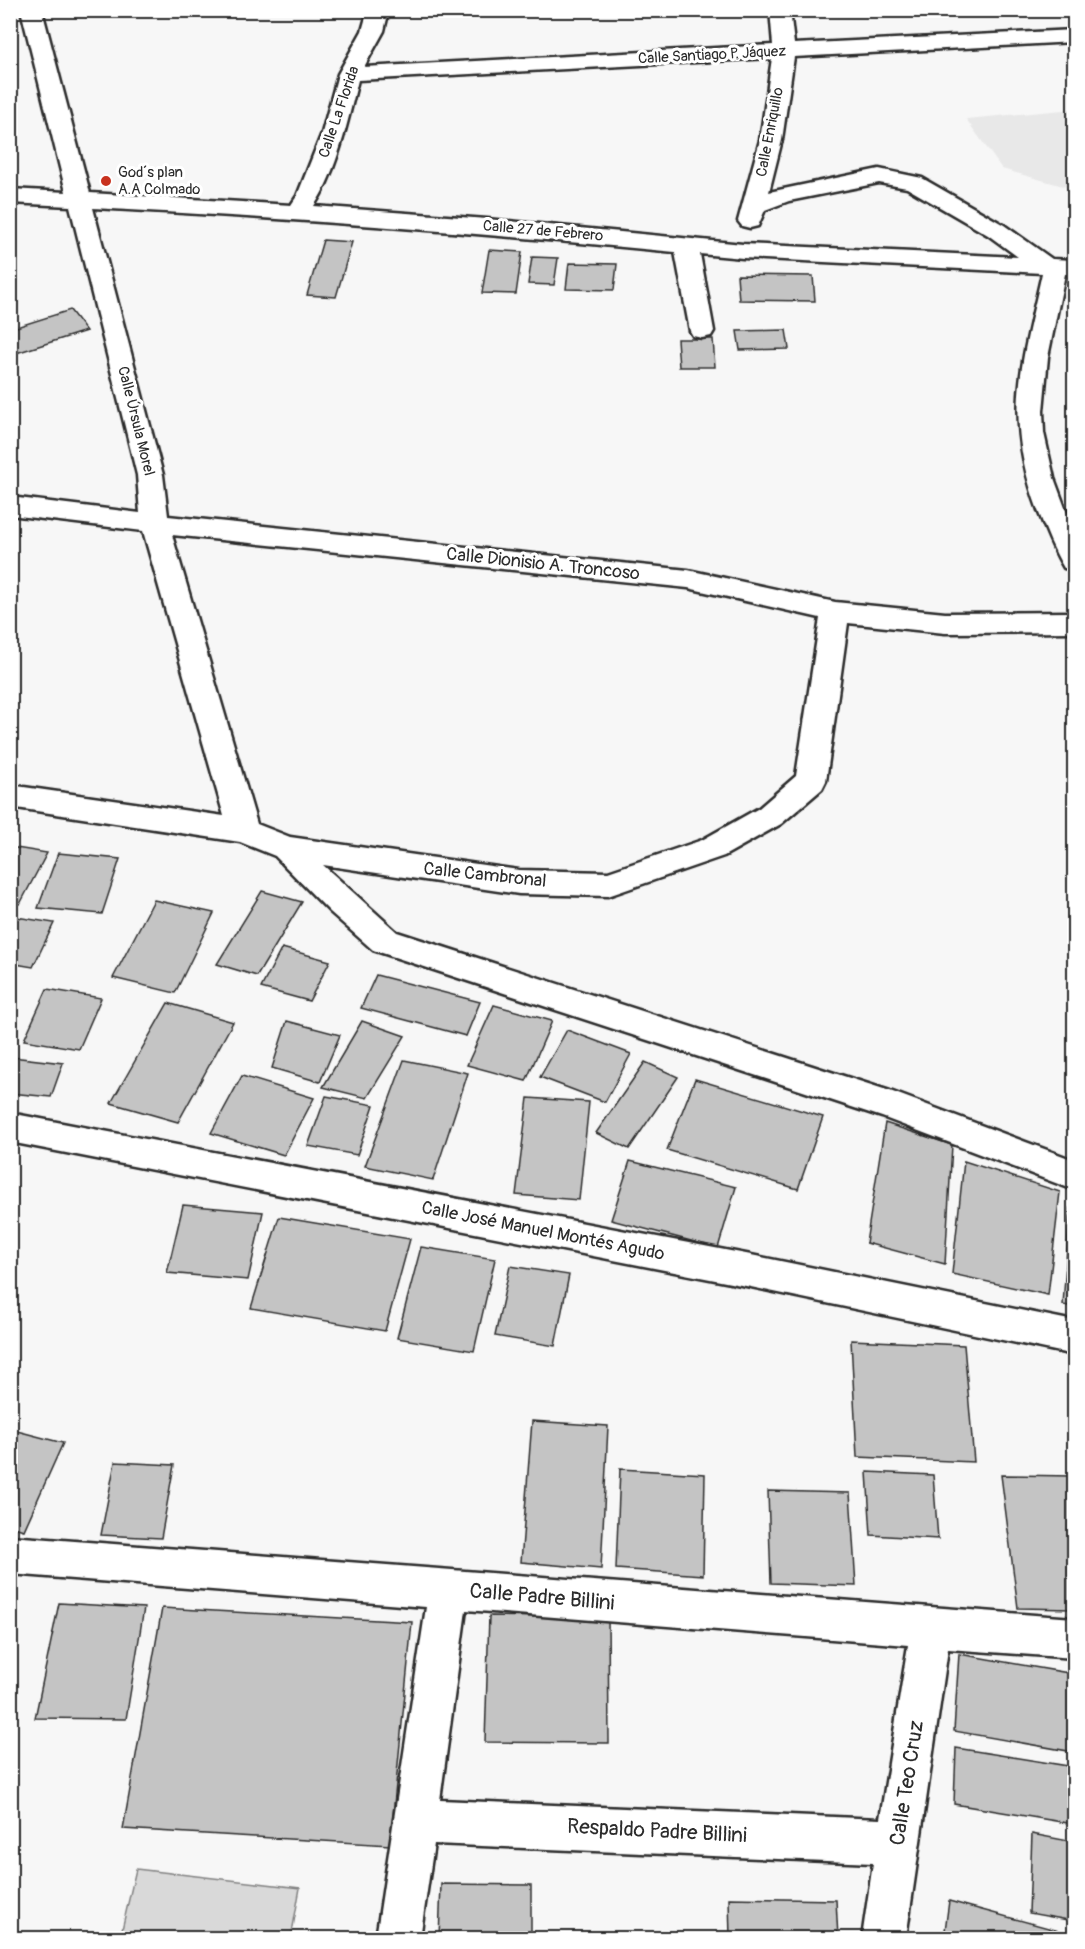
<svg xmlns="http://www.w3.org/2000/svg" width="1085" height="1949" font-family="Pangolin,sans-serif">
<rect width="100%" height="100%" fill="#f7f7f7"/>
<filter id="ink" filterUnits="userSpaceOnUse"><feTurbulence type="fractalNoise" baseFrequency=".0167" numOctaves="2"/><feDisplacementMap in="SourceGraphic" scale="12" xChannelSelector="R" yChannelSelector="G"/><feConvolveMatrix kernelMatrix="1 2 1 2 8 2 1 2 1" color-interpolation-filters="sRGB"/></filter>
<g filter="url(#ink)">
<!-- built -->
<polygon fill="#e8e8e8" points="1074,109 1074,189 1002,169 966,119"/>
<!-- green -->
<polygon fill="#d9d9d9" stroke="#828282" stroke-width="1.5" points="136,1869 300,1888 291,1938 120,1938"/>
<!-- building -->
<g fill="#c4c4c4" stroke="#2b2b2b" stroke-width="1.5">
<polygon points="323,240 352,242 336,297 307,295"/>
<polygon points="489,250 522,252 516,294 482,293"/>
<polygon points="532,257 558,258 554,285 528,284"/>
<polygon points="569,263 617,264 614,290 566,289"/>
<polygon points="737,275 813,276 815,301 739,300"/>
<polygon points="70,310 86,331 10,355 10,329"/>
<polygon points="786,330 789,349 740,350 737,331"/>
<polygon points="677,339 713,339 715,367 679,367"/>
<polygon points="10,847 47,853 20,904 10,902"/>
<polygon points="58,853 120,859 102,914 38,908"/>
<polygon points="262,891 302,902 257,976 217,964"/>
<polygon points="154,900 214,913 175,993 113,978"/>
<polygon points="10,916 54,923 33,967 10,963"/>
<polygon points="282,948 330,961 309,1001 261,988"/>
<polygon points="376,975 480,1002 466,1036 361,1008"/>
<polygon points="47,989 101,998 79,1049 24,1040"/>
<polygon points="168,1003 233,1022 178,1122 111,1103"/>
<polygon points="494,1005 552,1021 526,1081 467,1065"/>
<polygon points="287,1021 340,1035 320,1082 272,1068"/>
<polygon points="362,1021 405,1036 367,1098 323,1087"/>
<polygon points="567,1030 631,1054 605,1102 540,1077"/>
<polygon points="12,1057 63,1063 51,1097 10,1093"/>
<polygon points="404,1060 468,1073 433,1180 365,1166"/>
<polygon points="645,1062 678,1077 629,1149 596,1133"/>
<polygon points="242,1076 314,1098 284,1155 211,1133"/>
<polygon points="695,1079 823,1117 798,1189 667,1150"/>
<polygon points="326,1096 374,1105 357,1155 308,1146"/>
<polygon points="528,1098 589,1102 579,1200 516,1195"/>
<polygon points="885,1123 952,1145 945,1264 866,1243"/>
<polygon points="630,1161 736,1187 718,1248 611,1220"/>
<polygon points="964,1161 1060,1192 1048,1295 952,1274"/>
<polygon points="183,1205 263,1212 248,1280 167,1273"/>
<polygon points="1070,1208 1074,1209 1074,1307 1063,1305"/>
<polygon points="279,1217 410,1239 385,1331 251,1308"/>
<polygon points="421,1247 495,1259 474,1351 397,1338"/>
<polygon points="510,1266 569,1275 555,1346 495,1336"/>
<polygon points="851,1340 964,1345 974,1462 857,1457"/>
<polygon points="532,1421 608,1426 601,1569 521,1562"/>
<polygon points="17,1431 63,1443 24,1530 10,1526 10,1445"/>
<polygon points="115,1462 174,1465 161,1538 101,1535"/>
<polygon points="620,1469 705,1474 703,1575 616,1569"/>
<polygon points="867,1472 933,1475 938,1539 871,1535"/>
<polygon points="1001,1475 1072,1476 1074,1493 1074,1609 1018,1608"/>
<polygon points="768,1491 850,1493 856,1586 771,1583"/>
<polygon points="59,1603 144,1608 126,1719 35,1718"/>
<polygon points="162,1608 412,1622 390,1845 123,1829"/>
<polygon points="489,1616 608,1618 609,1743 485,1742"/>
<polygon points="959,1654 1074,1674 1074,1752 954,1731"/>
<polygon points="956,1748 1074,1767 1074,1824 954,1804"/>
<polygon points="1032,1834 1074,1842 1074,1921 1029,1913"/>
<polygon points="441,1884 531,1885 531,1938 439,1938"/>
<polygon points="729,1898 836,1900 838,1938 730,1938"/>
<polygon points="949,1901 1074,1935 1074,1938 944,1938"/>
</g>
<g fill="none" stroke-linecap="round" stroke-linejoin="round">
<defs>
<g id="street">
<path d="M21,10H42L90,193L291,205L297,196L322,133L338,74L362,31L368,10H389L384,31L364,67L773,45L770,10H790L794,44L1074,30V42L794,57L782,140L769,192L879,169L922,178L1004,225L1052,259L1074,260V274H1065L1048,357L1043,411L1044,433L1054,478L1074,532V570L1064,568C1054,551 1046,531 1039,513C1003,418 1021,367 1042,273L743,258L700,254L714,331L711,336L702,338L693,336L690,331L675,252C481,233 288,218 93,208L163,475L168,516L688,570L835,602L945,613L1074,612V632L945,633L848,623L826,781L822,789L781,824L724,856L608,896L519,894L323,865L397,932L890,1091L1074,1160V1190L882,1117L373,950L330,912L275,856L240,842L10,807V785L224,816L143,531L10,515V497L140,513L137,475L70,206L10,203V189L66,192ZM772,58L760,140L738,221L742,226L750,228L758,226L765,210L789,201L879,183L907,188L988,235L1018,257L743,244L487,219L314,206C337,172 348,120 358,80ZM172,535L688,588L820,618L796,776L759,808L702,840L608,872L519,870L290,837L257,824Z"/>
<polygon points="10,1113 746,1254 1074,1321 1074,1355 746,1286 10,1142"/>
<path d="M10,1536L1074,1618V1658L948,1649L906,1938H862L873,1863L434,1844L420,1938H376L426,1607L10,1574ZM466,1610L908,1645L880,1819L440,1800Z"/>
</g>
</defs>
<!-- street casing -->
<use href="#street" stroke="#2b2b2b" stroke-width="5"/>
<!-- street -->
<use href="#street" fill="#fff" fill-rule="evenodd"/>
</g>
</g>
<!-- markers -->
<circle fill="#c8321e" stroke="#fff" stroke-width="2" cx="106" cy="181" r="6"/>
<g text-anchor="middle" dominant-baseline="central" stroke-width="6" stroke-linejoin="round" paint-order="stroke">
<!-- far-street labels -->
<g font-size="15" fill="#2b2b2b" stroke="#fff">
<text transform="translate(712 55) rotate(-3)">Calle Santiago P. Jáquez</text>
<text transform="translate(339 112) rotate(-71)">Calle La Florida</text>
<text transform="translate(770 132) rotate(-79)">Calle Enriquillo</text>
<text transform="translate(543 231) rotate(5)">Calle 27 de Febrero</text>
<text transform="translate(136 421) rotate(76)">Calle Úrsula Morel</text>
</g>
<!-- far-poi labels -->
<g font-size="15" fill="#2b2b2b" stroke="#fff" text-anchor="start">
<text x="118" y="172">God´s plan<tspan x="118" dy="17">A.A Colmado</tspan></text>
</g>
<!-- street labels -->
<g font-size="18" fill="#2b2b2b" stroke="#fff">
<text transform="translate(543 564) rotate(6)">Calle Dionisio A. Troncoso</text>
<text transform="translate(485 875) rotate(6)">Calle Cambronal</text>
<text transform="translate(543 1231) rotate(11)">Calle José Manuel Montés Agudo</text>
</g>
<!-- near-street labels -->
<g font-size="21" fill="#2b2b2b" stroke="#fff">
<text transform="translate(542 1597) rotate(5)">Calle Padre Billini</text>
<text transform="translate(907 1783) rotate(-81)">Calle Teo Cruz</text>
<text transform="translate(657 1831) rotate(3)">Respaldo Padre Billini</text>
</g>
</g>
<!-- margin -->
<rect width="1085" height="1949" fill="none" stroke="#fff" stroke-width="36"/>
<rect x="18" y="18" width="1049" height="1913" fill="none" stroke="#2b2b2b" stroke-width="2" filter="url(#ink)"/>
</svg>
